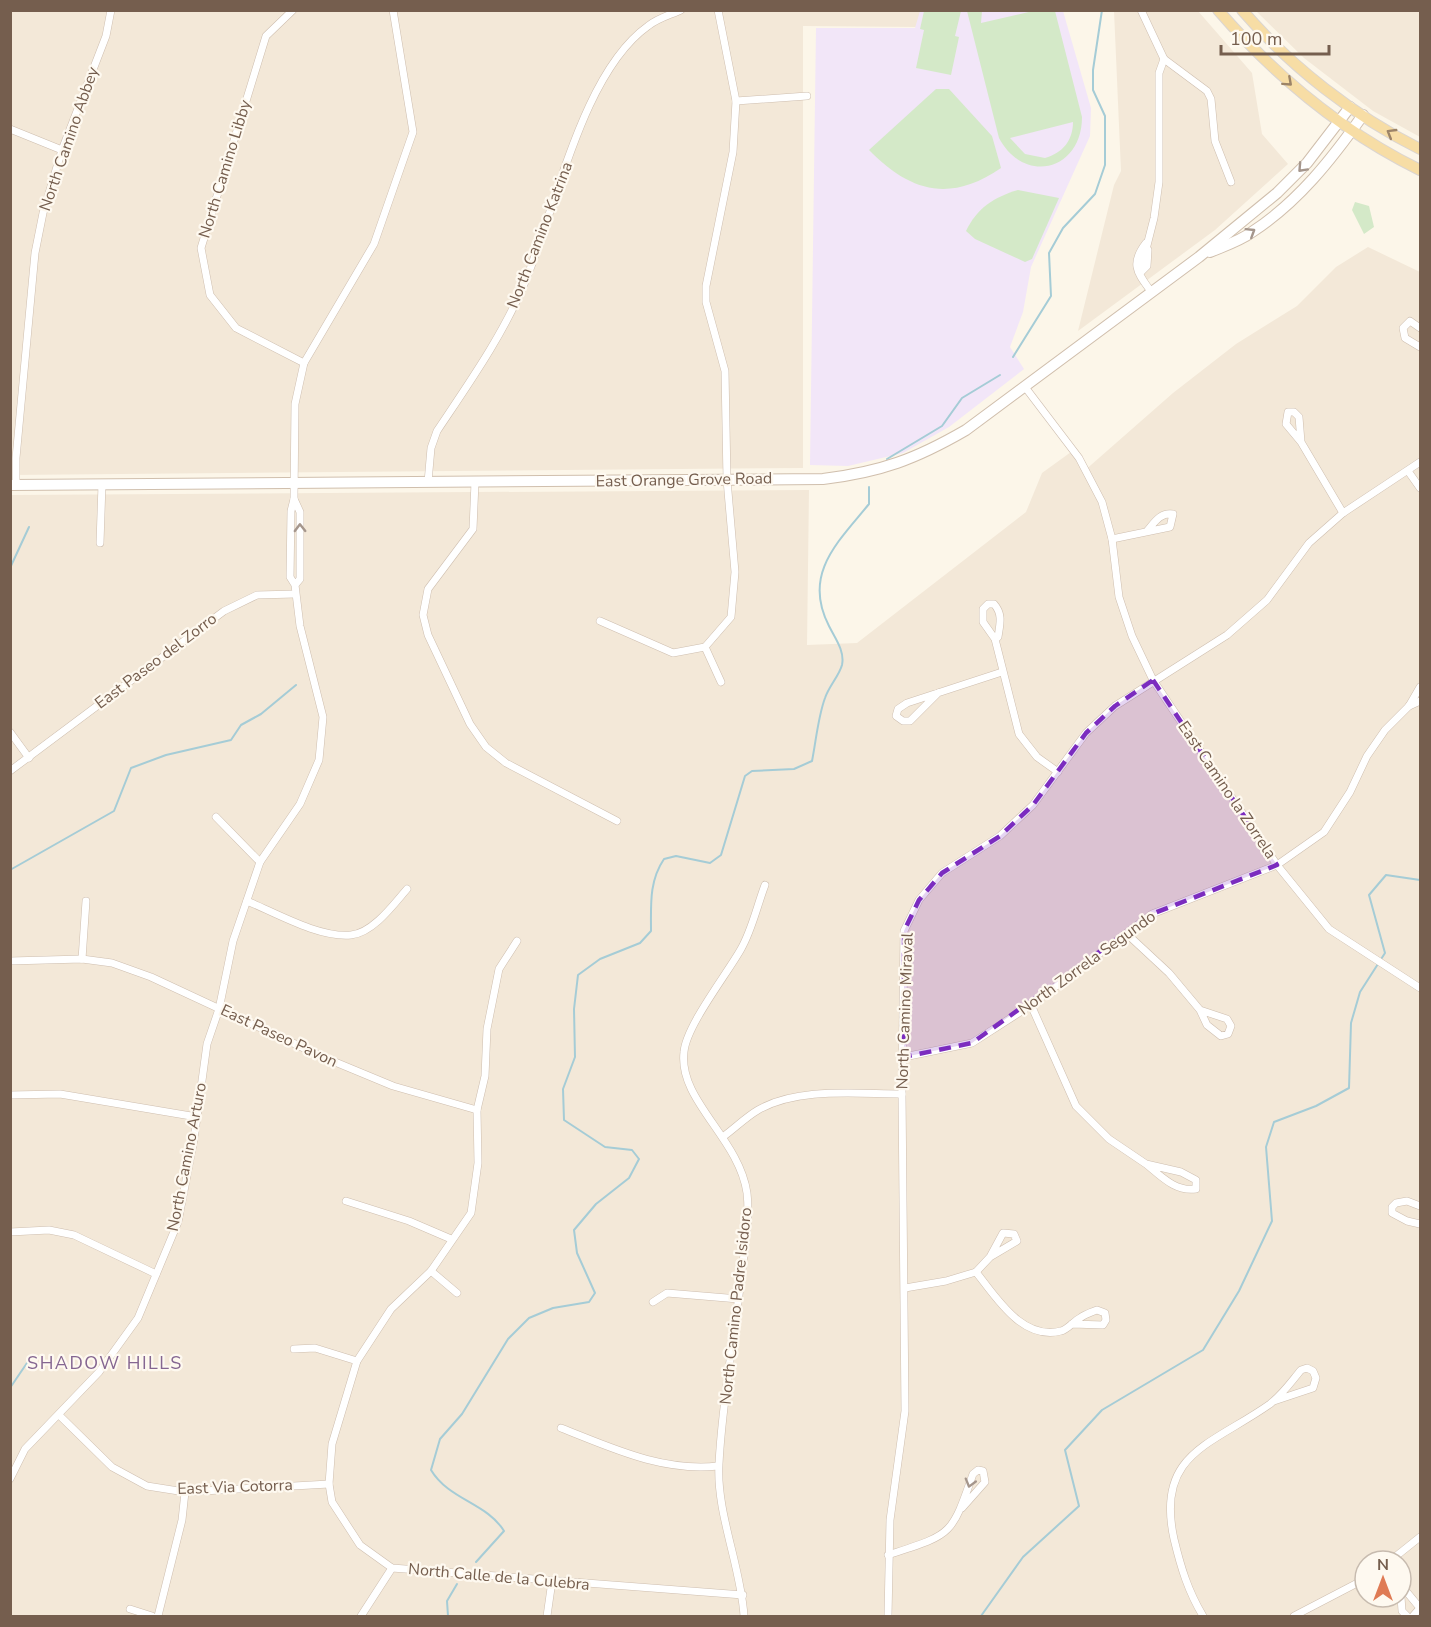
<svg xmlns="http://www.w3.org/2000/svg" width="1431" height="1627" font-family="'Nunito Sans',sans-serif">
<rect width="100%" height="100%" fill="#fcf6e9"/>
<!-- residential -->
<g fill="#f3e8d8" fill-rule="evenodd">
<polygon points="11,11 921,11 918,27 803,26 803,468 11,475"/>
<polygon points="1114,11 1198,11 1252,73 1262,134 1288,164 1215,230 1078,331 1114,185 1121,171"/>
<polygon points="1256,11 1420,11 1420,137 1373,111 1304,58"/>
<path d="M1368,247L1420,272V1616H11V495L809,490L807,645L857,643L1026,512L1042,473L1071,452L1083,472L1173,393L1236,344L1297,306L1336,267ZM1365,1561H1401V1597H1365Z"/>
</g>
<!-- education -->
<polygon fill="#f2e6f8" points="920,11 1063,11 1091,108 1090,136 1031,267 1023,312 1010,347 1024,369 949,427 903,453 848,466 810,465 816,28 915,28"/>
<!-- green -->
<g fill="#d4e9c8" fill-rule="evenodd">
<polygon points="924,11 961,11 955,36 959,37 951,75 916,68 924,30 920,29"/>
<path d="M967,11H982L981,23L1033,11H1055L1082,117C1082,171 1024,185 999,138ZM1073,122C1073,140 1063,153 1045,158L1025,154L1010,138Z"/>
<path d="M936,89H949L992,136L1001,168C950,203 910,192 869,150Z"/>
<path d="M1018,190L1059,198L1032,259L1025,262L975,239L966,231C977,208 994,197 1018,190Z"/>
<polygon points="1355,202 1369,206 1374,227 1364,234 1352,210"/>
</g>
<g fill="none" stroke-linecap="round" stroke-linejoin="round">
<!-- stream -->
<g stroke="#a5ccd6" stroke-width="2">
<polyline points="1013,357 1051,296 1049,253 1063,228 1095,194 1105,165 1105,116 1093,90 1093,70 1102,10"/>
<polyline points="887,459 942,426 962,398 1000,375"/>
<polyline points="10,568 29,527"/>
<polyline points="10,870 114,811 131,768 166,755 231,740 241,725 261,714 296,685"/>
<polyline points="10,1388 29,1360"/>
<path d="M476,1562L504,1531C487,1503 449,1500 431,1470L440,1439L462,1414L508,1339L529,1318L553,1308L589,1302L595,1293L577,1253L574,1230L596,1204L629,1178L639,1159L632,1150L605,1147L564,1120L563,1089L575,1057L574,1009L578,975L600,959L640,943L651,931C651,905 649,881 664,859L676,856L710,863L721,855L745,776L752,771L794,769L812,761C816,741 818,717 825,698C829,686 839,676 842,665C845,651 835,638 829,626C802,574 838,542 869,504V487"/>
<polyline points="448,1616 447,1601 457,1584"/>
<polyline points="981,1616 1023,1557 1079,1506 1065,1450 1102,1410 1203,1350 1239,1291 1272,1221 1266,1147 1274,1122 1316,1106 1349,1088 1351,1023 1360,992 1385,953 1369,895 1386,875 1420,880"/>
</g>
<defs>
<g id="minor">
<polyline points="293,10 266,36 201,248 210,295 236,328 304,363"/>
<polyline points="1164,59 1207,91 1211,99 1215,141 1231,182"/>
<polyline points="736,101 807,96"/>
<polyline points="10,129 62,150"/>
<path d="M1146,243C1129,265 1138,273 1152,293"/>
<polyline points="1141,272 1147,266 1148,250"/>
<polyline points="1140,273 1154,218 1159,182 1159,73 1164,59 1141,10"/>
<polyline points="1420,328 1410,321 1403,328 1405,338 1420,347"/>
<polyline points="1025,387 1079,458 1102,502 1112,539 1119,597 1132,636 1153,680 1277,865 1329,929 1420,988"/>
<polyline points="1301,442 1286,424 1288,412 1294,412 1299,417 1301,442 1343,513"/>
<polyline points="1408,471 1420,488"/>
<path d="M428,482L431,448L437,431C469,383 503,335 525,282C556,208 582,73 648,26C658,18 670,15 681,10"/>
<polyline points="475,482 473,529 428,589 423,615 428,635 470,724 486,747 506,763 617,821"/>
<polyline points="16,485 16,458 35,253 43,213 62,150 106,36 111,10"/>
<polyline points="294,499 295,404 304,363 374,244 413,132 393,10"/>
<path d="M1112,539L1170,527L1173,514C1160,512 1154,523 1147,531"/>
<polyline points="100,543 102,484"/>
<polyline points="600,621 673,653 705,647 731,617 735,572 727,480 725,371 706,302 706,286 733,152 736,101 718,10"/>
<path d="M995,639L998,637C1000,624 1003,614 994,604H988L983,609V622L995,639L1019,734L1037,757L1058,772"/>
<polyline points="705,647 721,682"/>
<polyline points="938,693 910,721 903,721 896,716 898,709 907,703 1002,672"/>
<polyline points="1409,706 1420,701"/>
<polyline points="10,732 29,758"/>
<polyline points="10,771 224,611 257,595 295,594"/>
<polyline points="216,817 260,862"/>
<path d="M247,901C276,913 319,938 351,935C373,933 394,904 407,889"/>
<polyline points="1127,934 1169,973 1200,1010 1227,1019 1231,1026 1228,1034 1221,1036 1207,1025 1200,1010"/>
<polyline points="517,941 499,969 487,1029 485,1076 477,1110 478,1163 471,1213 431,1271 391,1309 357,1361 332,1444 329,1484 332,1502 360,1545 392,1568 743,1595"/>
<polyline points="82,959 86,901"/>
<polyline points="10,961 82,959 112,963 151,977 323,1057 393,1086 477,1110"/>
<path d="M1031,1005L1076,1106L1109,1139L1146,1164L1181,1172L1196,1180V1189C1175,1192 1161,1176 1146,1164"/>
<polyline points="904,1057 972,1043 1031,1005 1152,914 1277,865 1324,832 1350,792 1367,756 1385,730 1409,706 1420,687"/>
<polyline points="10,1095 60,1094 197,1117"/>
<path d="M724,1136C735,1128 746,1117 758,1110C798,1087 856,1094 902,1094"/>
<polyline points="346,1201 409,1221 451,1239"/>
<polyline points="1420,1206 1407,1201 1396,1203 1392,1207 1392,1213 1407,1221 1420,1224"/>
<polyline points="10,1232 49,1230 74,1235 156,1274"/>
<polyline points="431,1271 457,1293"/>
<polyline points="976,1272 990,1257 1017,1241 1014,1234 1003,1233 990,1257"/>
<path d="M905,1288L946,1281L976,1272C996,1297 1022,1341 1061,1331C1067,1330 1074,1321 1080,1318C1085,1314 1092,1312 1097,1310L1105,1313L1106,1320L1103,1325L1072,1324"/>
<polyline points="653,1302 667,1293 739,1299"/>
<polyline points="294,1349 315,1348 357,1361"/>
<polyline points="59,1415 112,1467 147,1486 185,1492 329,1484"/>
<path d="M561,1428C612,1448 662,1472 718,1466"/>
<polyline points="10,1479 25,1449 99,1372 138,1318 178,1222 194,1139 207,1044 219,1009 233,941 260,862 300,804 319,760 323,717 300,626 295,585 290,577 291,511 294,499 300,512 300,579 295,585"/>
<path d="M888,1555C952,1534 951,1537 973,1474L978,1470L983,1471L985,1482L962,1508"/>
<polyline points="1390,1561 1420,1537"/>
<polyline points="1401,1585 1420,1608 1413,1616"/>
<polyline points="1401,1597 1402,1611 1407,1616"/>
<polyline points="130,1609 152,1616"/>
<polyline points="158,1616 182,1520 185,1492"/>
<polyline points="361,1616 392,1568"/>
<polyline points="547,1616 552,1581"/>
<path d="M744,1616C741,1567 716,1512 719,1464C722,1400 735,1335 742,1270C745,1245 750,1219 747,1193C739,1138 678,1100 684,1052C686,1026 727,974 741,949C752,930 757,906 765,885"/>
<polyline points="888,1616 890,1520 905,1411 902,1094 904,931 919,900 942,873 1000,836 1033,805 1086,733 1115,706 1227,635 1267,600 1309,543 1343,513 1420,462"/>
<path d="M1203,1616C1188,1591 1181,1568 1174,1539C1155,1453 1212,1445 1270,1404C1283,1394 1291,1382 1301,1370L1307,1368L1313,1371L1316,1378L1313,1388L1274,1401"/>
<polyline points="1294,1616 1365,1579"/>
</g>
<g id="secondary">
<path d="M1210,252C1224,246 1240,241 1252,232C1298,202 1331,160 1363,115"/>
<path d="M10,485L823,479C881,472 916,459 966,430L1199,257L1277,193L1307,163L1350,107"/>
</g>
<g id="primary">
<path d="M1218,10C1276,77 1341,131 1420,170"/>
<path d="M1242,10C1291,67 1354,116 1420,149"/>
</g>
</defs>
<!-- minor casing -->
<use href="#minor" stroke="#cebeaf" stroke-width="8"/>
<!-- secondary casing -->
<use href="#secondary" stroke="#d0bfad" stroke-width="12"/>
<!-- primary casing -->
<use href="#primary" stroke="#dbd5d1" stroke-width="12"/>
<!-- minor -->
<use href="#minor" stroke="#fff" stroke-width="7"/>
<!-- secondary -->
<use href="#secondary" stroke="#fff" stroke-width="10"/>
<!-- primary -->
<use href="#primary" stroke="#f7dda5" stroke-width="10"/>
</g>
<!-- one-way arrows -->
<defs><path id="oneway-chevron" d="M-2-3.5L2.5 0L-2 3.5" fill="none" stroke-width="1.6" stroke-linecap="round" stroke-linejoin="round" transform="scale(1.5)"/></defs>
<g stroke="#9c8468">
<use href="#oneway-chevron" transform="translate(1288 82) rotate(42)"/>
<use href="#oneway-chevron" transform="translate(1391 133) rotate(-149)"/>
</g>
<g stroke="#a5968c">
<use href="#oneway-chevron" transform="translate(1302 168) rotate(133)"/>
<use href="#oneway-chevron" transform="translate(1251 232) rotate(-32)"/>
<use href="#oneway-chevron" transform="translate(300 528) rotate(-91)"/>
<use href="#oneway-chevron" transform="translate(970 1483) rotate(106)"/>
</g>
<!-- marked area -->
<path fill="#7b2cbf" fill-opacity="0.2" stroke="#7b2cbf" stroke-width="4.5" stroke-dasharray="12 8" stroke-linejoin="round" d="M1153,680L1277,865L1152,914L972,1043L904,1057V931L919,900L942,873L1000,836L1033,805L1086,733L1115,706Z"/>
<g text-anchor="middle" dominant-baseline="central" stroke-width="4.5" stroke-linejoin="round" paint-order="stroke">
<!-- street labels -->
<g font-size="16" fill="#755e4e" stroke="#fef9f0">
<text transform="translate(69 139) rotate(-71)">North Camino Abbey</text>
<text transform="translate(225 169) rotate(-73)">North Camino Libby</text>
<text transform="translate(540 235) rotate(-69)">North Camino Katrina</text>
<text transform="translate(684 480) rotate(-1)">East Orange Grove Road</text>
<text transform="translate(156 661) rotate(-37)">East Paseo del Zorro</text>
<text transform="translate(1227 790) rotate(56)">East Camino la Zorrela</text>
<text transform="translate(1087 963) rotate(-36)">North Zorrela Segundo</text>
<text transform="translate(905 1011) rotate(-88)">North Camino Miraval</text>
<text transform="translate(279 1036) rotate(25)">East Paseo Pavon</text>
<text transform="translate(187 1157) rotate(-79)">North Camino Arturo</text>
<text transform="translate(736 1306) rotate(-84)">North Camino Padre Isidoro</text>
<text transform="translate(235 1487) rotate(-2)">East Via Cotorra</text>
<text transform="translate(499 1577) rotate(5)">North Calle de la Culebra</text>
</g>
<!-- neighbourhood labels -->
<g font-size="18" letter-spacing="1.5" fill="#856691" stroke="#fef9f0">
<text x="105" y="1363">SHADOW HILLS</text>
</g>
</g>
<!-- border -->
<rect width="1431" height="1627" fill="none" stroke="#755e4e" stroke-width="24"/>
<!-- north arrow -->
<g transform="translate(1383 1579)"><circle r="28" fill="#fef9f0" stroke="#c7bbaf" stroke-width="1.5"/>
<path d="M0-4.5L10 22L0 15L-10 22Z" fill="#df7b55"/>
<text y="-9" font-size="16" font-weight="bold" text-anchor="middle" fill="#755e4e">N</text>
</g>
<!-- scale -->
<path d="M1221 45v9h108v-9" fill="none" stroke="#755e4e" stroke-width="3"/>
<text x="1230" y="45" font-size="18" fill="#755e4e" stroke="#fef9f0" stroke-width="4.5" paint-order="stroke">100 m</text>
</svg>
